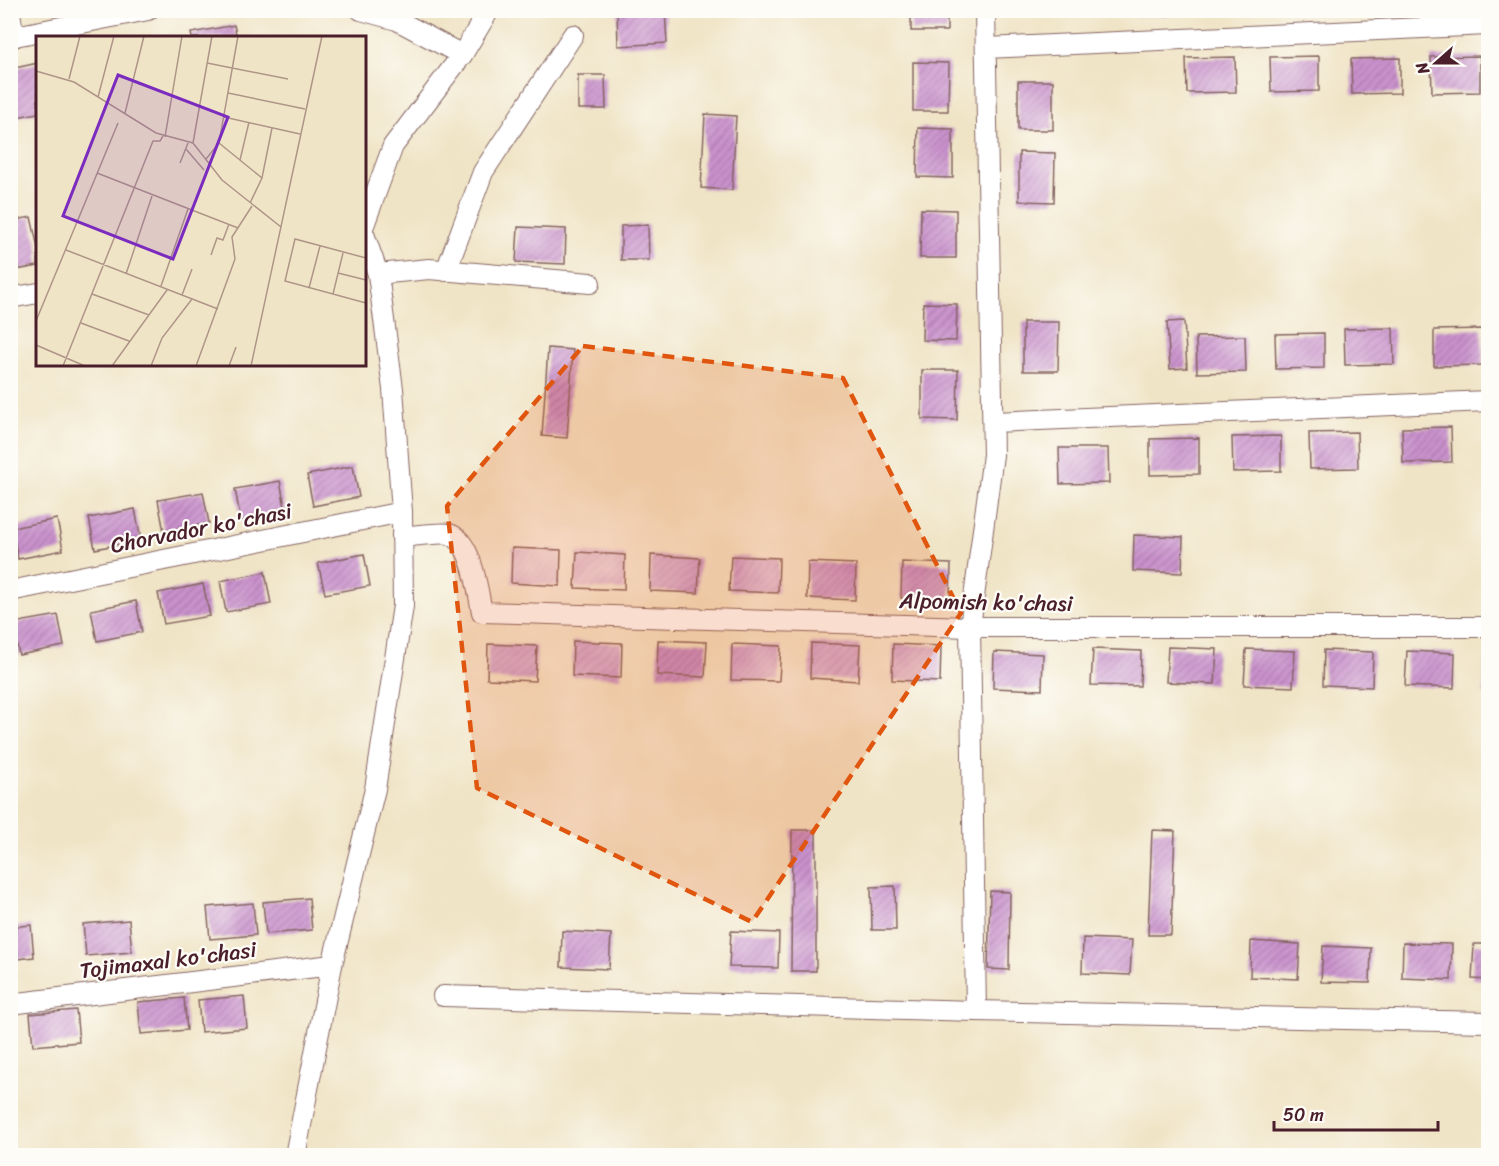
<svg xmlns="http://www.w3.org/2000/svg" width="1499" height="1166" font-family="Sriracha,sans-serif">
<defs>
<pattern id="building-hatch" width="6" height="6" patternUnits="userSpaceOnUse" patternTransform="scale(1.5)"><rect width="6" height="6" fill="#ca92cd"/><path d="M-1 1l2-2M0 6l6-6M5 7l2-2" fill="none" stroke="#a677a7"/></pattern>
</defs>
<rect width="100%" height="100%" fill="#fdfcf7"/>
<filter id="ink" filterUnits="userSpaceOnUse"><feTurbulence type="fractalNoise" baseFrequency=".0167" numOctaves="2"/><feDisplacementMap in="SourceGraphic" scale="12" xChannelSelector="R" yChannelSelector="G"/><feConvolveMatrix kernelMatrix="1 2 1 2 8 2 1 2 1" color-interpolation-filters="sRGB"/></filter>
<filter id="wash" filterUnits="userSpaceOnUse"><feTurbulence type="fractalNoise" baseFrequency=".008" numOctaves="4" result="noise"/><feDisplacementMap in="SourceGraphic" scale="24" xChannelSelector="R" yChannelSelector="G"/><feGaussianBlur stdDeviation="1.35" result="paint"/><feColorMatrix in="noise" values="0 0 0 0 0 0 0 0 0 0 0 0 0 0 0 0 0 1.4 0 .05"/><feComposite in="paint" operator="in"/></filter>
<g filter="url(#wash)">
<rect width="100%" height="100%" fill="#f0e4c6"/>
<g id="blocks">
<!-- building -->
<g fill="url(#building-hatch)">
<polygon points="617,10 665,10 667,43 618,46"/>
<rect x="911" y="10" width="36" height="21"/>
<rect x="1037" y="10" width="85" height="5"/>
<polygon points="1134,10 1182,10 1183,15 1134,16"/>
<polygon points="234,25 237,38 192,38 191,33"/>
<polygon points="1319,56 1319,91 1271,92 1270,57"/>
<polygon points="1480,56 1480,92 1432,93 1431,57"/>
<polygon points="1235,57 1236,92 1187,93 1186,58"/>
<polygon points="1400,58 1400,93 1352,94 1351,59"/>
<polygon points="913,62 949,63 948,111 913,111"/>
<polygon points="38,63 38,113 12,118 10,69"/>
<polygon points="578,75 605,75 606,109 578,109"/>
<rect x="1018" y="81" width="35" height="49"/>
<polygon points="705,114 736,116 732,190 701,188"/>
<polygon points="918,128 953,129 953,178 917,177"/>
<polygon points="1019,152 1055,153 1054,202 1019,201"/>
<polygon points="921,209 956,210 956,258 920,258"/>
<polygon points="31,217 38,248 38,266 10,271 10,221"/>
<polygon points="648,225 649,260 621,260 621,226"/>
<polygon points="518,227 566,229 565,264 516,262"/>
<polygon points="923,303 957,304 956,341 922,340"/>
<polygon points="1184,321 1187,368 1170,369 1167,322"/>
<polygon points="1023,322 1059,322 1058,371 1023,371"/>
<polygon points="1393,328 1394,364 1345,365 1344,329"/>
<polygon points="1482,329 1483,365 1434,366 1434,330"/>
<polygon points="1324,333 1324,368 1276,369 1275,334"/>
<polygon points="1245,336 1246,372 1197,373 1196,337"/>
<polygon points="548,348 573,350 567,438 542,436"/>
<polygon points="922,370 958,370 957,420 922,419"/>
<polygon points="1451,427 1452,462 1403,463 1402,428"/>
<polygon points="1357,432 1358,468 1310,469 1309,433"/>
<polygon points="1281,436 1281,471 1233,472 1232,437"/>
<polygon points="1199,438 1199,474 1150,475 1150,439"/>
<polygon points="1059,448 1108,448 1109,483 1060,484"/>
<polygon points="353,466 359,497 313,506 307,475"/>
<polygon points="280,481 286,512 241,521 235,489"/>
<polygon points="203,492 209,523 164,532 158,500"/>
<polygon points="135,509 141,540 95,549 89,518"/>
<polygon points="57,519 63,550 18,559 12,528"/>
<polygon points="1134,535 1183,537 1182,573 1133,571"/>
<polygon points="512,548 561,550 560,586 511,583"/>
<polygon points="577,552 625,555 624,590 575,588"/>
<polygon points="364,554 370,586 325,594 318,563"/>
<polygon points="651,555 700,558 698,593 650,591"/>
<polygon points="731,556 779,558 778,593 729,591"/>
<polygon points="808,562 856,564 855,600 807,598"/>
<polygon points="902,562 951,564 950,600 901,598"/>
<polygon points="265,572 271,604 226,612 220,581"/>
<polygon points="203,584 210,616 164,624 158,593"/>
<polygon points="136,601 142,632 97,641 91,610"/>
<polygon points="58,615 64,646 19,655 13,623"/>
<polygon points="658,640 707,642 705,677 657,675"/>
<polygon points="573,641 622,643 621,678 572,676"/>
<polygon points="811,643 860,645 858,681 810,678"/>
<polygon points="488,644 537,646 535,681 487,679"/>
<polygon points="732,644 781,646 779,681 731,680"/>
<polygon points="893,644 941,646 940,682 892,680"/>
<polygon points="1168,647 1217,649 1215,684 1166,682"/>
<polygon points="1093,649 1141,651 1140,686 1091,685"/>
<polygon points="1246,649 1295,651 1293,687 1244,685"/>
<polygon points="1324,650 1373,652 1372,687 1323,685"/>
<polygon points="1407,651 1455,653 1454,688 1405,686"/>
<polygon points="994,652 1043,654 1042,690 993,688"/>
<polygon points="1485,659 1488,659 1488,694 1484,694"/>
<polygon points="792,830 816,830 816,971 791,971"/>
<polygon points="1152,830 1175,831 1171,935 1148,935"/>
<polygon points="895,886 896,930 872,930 871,887"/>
<polygon points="990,891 1010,892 1009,970 988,969"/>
<polygon points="309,898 312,930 266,934 263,902"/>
<polygon points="253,903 256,935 210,939 207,907"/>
<polygon points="129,920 132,952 86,956 83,924"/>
<polygon points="31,925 34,957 10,960 10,927"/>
<polygon points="562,931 611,934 609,969 561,967"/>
<polygon points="731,931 779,933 778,968 729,967"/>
<polygon points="1083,938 1132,940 1130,975 1082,973"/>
<polygon points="1251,941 1300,944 1298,979 1250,977"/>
<polygon points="1403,943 1452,944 1451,980 1402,978"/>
<polygon points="1474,944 1488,944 1488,980 1472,979"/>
<polygon points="1323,946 1371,948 1370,983 1321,982"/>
<polygon points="244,996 247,1028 201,1032 198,1000"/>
<polygon points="184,998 187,1030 141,1034 138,1002"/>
<polygon points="76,1010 79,1042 33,1046 30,1014"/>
</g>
</g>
</g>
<g filter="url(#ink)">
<use href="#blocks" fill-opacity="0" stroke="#846461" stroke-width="1.5"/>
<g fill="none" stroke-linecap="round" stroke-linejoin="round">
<defs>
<g id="street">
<polyline points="361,10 397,20 462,55"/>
<polyline points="10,13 14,37"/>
<polyline points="10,37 148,10"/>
<polyline points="986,48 1488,25"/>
<polyline points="364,225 393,146 462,55 489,10"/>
<polyline points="446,271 483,172 573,35"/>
<polyline points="378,274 429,269 590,283"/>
<polyline points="10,298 38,293"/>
<polyline points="993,422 1488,401"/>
<path d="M402,537C412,536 441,532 449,534C472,540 478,592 482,612L970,627H1488"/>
<polyline points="10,591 402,512"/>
<polyline points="443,996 976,1011 1488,1022"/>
<polyline points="10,1004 332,965"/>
<polyline points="976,1011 970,627 993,455 985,10"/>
<polyline points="295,1156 332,965 375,789 403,606 402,512 393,389 378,274 364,234"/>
</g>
</defs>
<!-- street casing -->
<use href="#street" stroke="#846461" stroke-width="22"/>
<!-- street -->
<use href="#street" stroke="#fff" stroke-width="20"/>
</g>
</g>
<!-- marked area -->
<path fill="#e0560e" fill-opacity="0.2" stroke="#e0560e" stroke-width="4.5" stroke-dasharray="12 8" stroke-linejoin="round" d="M583,346L843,378L961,613L752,922L477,788L447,506Z"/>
<g text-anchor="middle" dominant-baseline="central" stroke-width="4.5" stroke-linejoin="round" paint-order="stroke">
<!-- street labels -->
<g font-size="22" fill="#4a1f2b" stroke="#fdfcf7">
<text transform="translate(201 528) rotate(-11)">Chorvador ko'chasi</text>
<text transform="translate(986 602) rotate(1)">Alpomish ko'chasi</text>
<text transform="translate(168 960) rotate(-7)">Tojimaxal ko'chasi</text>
</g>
</g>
<!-- overview -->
<g transform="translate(36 36)">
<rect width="330" height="330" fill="#f0e4c6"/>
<path fill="none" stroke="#ae9588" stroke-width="1.5" d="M171,27L252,43M0,35L38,46L120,97L157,107L186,144L245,191M33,43L44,0M192,57L269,73M62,61L78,0M89,77L108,0M188,81L264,98M129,101L146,0M157,107L176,0M183,107L226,142M150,113L168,134M170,123L183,107L202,0M204,124L213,86M144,127L152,107M61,137L202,192M214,167L226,142L236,92M30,214L182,273M175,219L181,202L187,204L193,188M330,222L259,203L249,245L330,267M302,237L330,244M90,238L116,160M125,250L152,173M273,252L284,210M56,258L113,279M297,258L307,217M146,259L156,233M0,285L82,87M45,287L93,305M0,309L49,330M27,330L117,105H124L127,100M76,330L131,254M115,330L126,302L156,263M160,330L199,223L196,201L216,170M193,330L200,311M215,330L286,0"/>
<path fill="#7b2cbf" fill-opacity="0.15" stroke="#7b2cbf" stroke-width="3" d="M82,39L192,81L137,223L27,180Z"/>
<rect width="330" height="330" fill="none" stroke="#4a1f2b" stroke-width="3"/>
</g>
<!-- margin -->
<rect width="1499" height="1166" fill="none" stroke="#fdfcf7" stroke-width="36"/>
<!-- north arrow -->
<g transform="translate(1436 63) rotate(249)" stroke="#fdfcf7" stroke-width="4.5" paint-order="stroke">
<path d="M0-4.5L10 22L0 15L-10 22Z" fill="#4a1f2b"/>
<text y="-9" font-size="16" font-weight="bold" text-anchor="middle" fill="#4a1f2b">N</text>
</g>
<!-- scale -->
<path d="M1274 1121v9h164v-9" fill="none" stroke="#4a1f2b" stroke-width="3"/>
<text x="1283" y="1121" font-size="18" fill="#4a1f2b" stroke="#fdfcf7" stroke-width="4.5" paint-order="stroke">50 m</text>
</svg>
